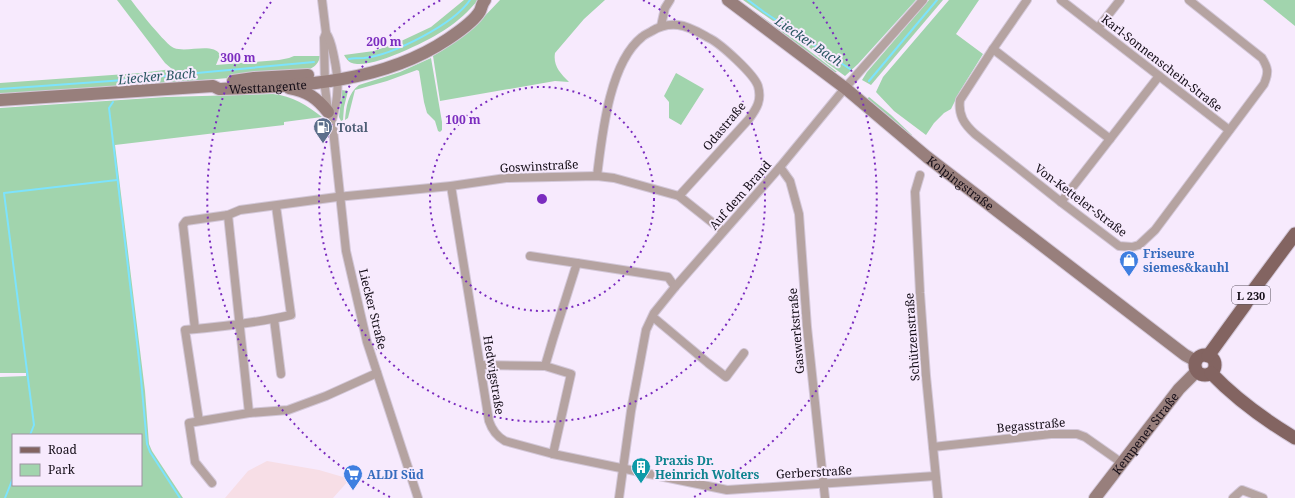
<svg xmlns="http://www.w3.org/2000/svg" width="1295" height="498" font-family="'Noto Serif',serif">
<rect width="100%" height="100%" fill="#f7eafd"/>
<!-- education -->
<polygon fill="#f7dee6" points="267,461 319,470 350,479 333,498 225,498 248,471"/>
<!-- green -->
<g fill="#a1d4ad" fill-rule="evenodd">
<path d="M117,0H131C137,8 166,45 174,48C187,53 214,42 220,55L216,65L279,60L289,58L294,56H320C318,69 306,71 295,72L217,79L0,94V83L140,73L172,69L165,63Z"/>
<path d="M464,0H478C469,11 458,21 446,29C430,40 371,70 352,63C348,62 346,58 344,55L374,51L397,43L431,27Z"/>
<path d="M500,0H605L584,19L555,53C553,66 560,73 569,82L555,81L440,101L433,56C459,41 480,22 500,0Z"/>
<polygon points="735,0 738,0 798,42 837,72 832,72 796,44 761,19"/>
<polygon points="743,0 916,0 858,64 845,76 827,63 801,40 800,37 796,37"/>
<polygon points="929,0 943,0 871,85 862,80 867,72"/>
<polygon points="949,0 979,0 956,34 983,54 960,91 951,109 944,113 934,123 926,135 894,111 876,92 883,77"/>
<polygon points="1263,0 1295,0 1295,26"/>
<path d="M431,58L442,122V130L440,132L438,131L435,121L427,113L424,102L419,71L417,70L387,81L355,90L348,118L345,120C346,107 348,93 359,85L400,72Z"/>
<polygon points="676,73 704,89 681,125 669,118 669,102 664,96"/>
<polygon points="342,90 348,91 344,107 343,120 341,121 339,117"/>
<path d="M273,94C292,96 307,105 322,117L284,122V125L115,145L145,391L149,444L152,451L183,498H0V377L26,376V373H0V108L166,97ZM13,435H141V485H13Z"/>
<polygon points="869,97 891,115 912,135 911,136 867,99"/>
</g>
<g fill="none" stroke-linecap="round" stroke-linejoin="round">
<!-- stream -->
<g stroke="#7de3fd" stroke-width="2">
<polyline points="748,0 764,12 850,69"/>
<path d="M349,59C354,58 359,58 364,58C393,55 454,24 470,0"/>
<polyline points="869,81 937,0"/>
<polyline points="0,89 111,81 314,62"/>
<polyline points="113,102 109,108 140,368 147,444 150,452 180,498"/>
<polyline points="30,435 34,425 4,193 117,180"/>
<polyline points="5,498 13,478"/>
</g>
<defs>
<g id="street">
<polyline points="322,0 326,33 324,38 325,88 328,111"/>
<path d="M1027,0L993,49L960,100C958,115 964,124 975,134L1061,202L1119,246L1132,247L1139,245L1155,230L1264,84C1269,72 1268,68 1262,58L1189,0"/>
<polyline points="1061,0 1229,130"/>
<polyline points="661,26 665,8 670,0"/>
<polyline points="1098,28 1120,0"/>
<path d="M326,33C331,40 332,48 334,57C339,80 339,97 332,120L346,251L367,342L418,498"/>
<polyline points="993,49 1110,139"/>
<polyline points="780,167 790,181 799,214 807,327 825,498"/>
<polyline points="920,175 915,192 920,293 926,376 938,498"/>
<path d="M597,176C602,136 609,63 642,37C645,34 649,33 652,31C660,26 669,24 678,25C689,26 700,33 709,38C721,44 754,74 758,86C762,100 757,108 749,119L679,196"/>
<path d="M451,186L489,421C492,430 496,436 505,441L553,454L727,490L935,476"/>
<polyline points="1061,202 1159,76"/>
<polyline points="228,215 249,413"/>
<polyline points="530,256 577,263 553,339 545,366"/>
<polyline points="577,263 668,277 675,287"/>
<polyline points="653,317 708,363 726,377 744,353"/>
<polyline points="274,319 281,374"/>
<polyline points="195,329 183,225 186,221 228,215 240,210 337,197 451,186 506,178 597,176 614,178 679,196 723,231"/>
<polyline points="481,365 545,366 571,374 553,454"/>
<path d="M199,421L185,330C220,327 256,323 291,315L276,206"/>
<polyline points="933,447 1051,434 1077,434 1085,437 1122,463"/>
<polyline points="212,483 195,462 189,423 249,413 288,410 326,396 377,373"/>
<polyline points="619,498 631,411 646,330 654,313 675,287 780,167 845,88 923,0"/>
<polyline points="1233,498 1242,490 1263,498"/>
</g>
<g id="secondary">
<path id="s1" d="M728,0L845,88L927,157L1185,355L1196,361"/>
<polyline points="233,81 254,78 308,75"/>
<path d="M289,88C307,91 317,98 328,112"/>
<path id="s2" d="M0,100L213,86L219,89C298,86 381,84 448,39C457,33 475,20 480,11C482,7 481,5 485,0"/>
<path id="s3" d="M1095,498L1179,389L1197,371"/>
</g>
<g id="primary">
<circle cx="1205" cy="365" r="10"/>
<polyline points="1208,356 1245,305 1255,288 1295,234"/>
<path d="M1211,373C1236,399 1265,420 1295,438"/>
</g>
</defs>
<!-- street casing -->
<use href="#street" stroke="#d3c7d8" stroke-width="10"/>
<!-- secondary casing -->
<use href="#secondary" stroke="#d3c7d8" stroke-width="14"/>
<!-- primary casing -->
<use href="#primary" stroke="#d3c7d8" stroke-width="15"/>
<!-- street -->
<use href="#street" stroke="#b5a3a1" stroke-width="8"/>
<!-- secondary -->
<use href="#secondary" stroke="#987f7c" stroke-width="12"/>
<!-- primary -->
<use href="#primary" stroke="#836461" stroke-width="13"/>
</g>
<!-- distance rings -->
<g fill="none" stroke="#7b2cbf" stroke-width="2" stroke-dasharray="2 4">
<circle cx="542" cy="199" r="112"/>
<path d="M643 0A223 223 0 1 1 441 0"/>
<path d="M390 497A335 335 0 0 1 271 2M813 2A335 335 0 0 1 694 497"/>
</g>
<!-- icons -->
<defs>
<symbol id="fuel-pin" viewBox="-11 -11 22 30"><path d="M0 17L-7.5 6A9.5 9.5 0 1 1 7.5 6Z" fill="#5c6f8a" stroke="#f7eafd"/><path d="M-5.5-6h7V0h2V4h1.3V-2.5L3-4.5l.8-.8L6-3V5H2.5V1h-1V6h-7ZM-4.2-4.7v3.2H.2V-4.7Z" fill="#fff"/></symbol>
<symbol id="shop-pin" viewBox="-11 -11 22 30"><path d="M0 17L-7.5 6A9.5 9.5 0 1 1 7.5 6Z" fill="#3f7fe0" stroke="#f7eafd"/><path d="M-5-2.5h2.3a2.7 3.5 0 0 1 5.4 0H5L5.5 6h-11ZM-1.5-2.5h3a1.5 2.3 0 0 0-3 0Z" fill="#fff"/></symbol>
<symbol id="building-pin" viewBox="-11 -11 22 30"><path d="M0 17L-7.5 6A9.5 9.5 0 1 1 7.5 6Z" fill="#0f9aa8" stroke="#f7eafd"/><path d="M-4-6H4V6H1V3H-1V6H-4ZM-2.5-4.3h1.7v1.8h-1.7ZM.8-4.3h1.7v1.8H.8ZM-2.5-1h1.7V.8h-1.7ZM.8-1h1.7V.8H.8Z" fill="#fff"/></symbol>
<symbol id="supermarket-pin" viewBox="-11 -11 22 30"><path d="M0 17L-7.5 6A9.5 9.5 0 1 1 7.5 6Z" fill="#3f7fe0" stroke="#f7eafd"/><path d="M-6-5.5h2.5l.6 2H6L4.5 2H-2.5L-4.4-4H-6ZM-1.5 3.2a1.3 1.3 0 1 0 .1 0ZM3 3.2a1.3 1.3 0 1 0 .1 0Z" fill="#fff"/></symbol>
</defs>
<g fill-rule="evenodd">
<use href="#fuel-pin" x="312" y="116" width="22" height="30"/>
<use href="#shop-pin" x="1118" y="249" width="22" height="30"/>
<use href="#building-pin" x="630" y="456" width="22" height="30"/>
<use href="#supermarket-pin" x="342" y="463" width="22" height="30"/>
</g>
<g text-anchor="middle" dominant-baseline="central" stroke-width="4" stroke-linejoin="round" paint-order="stroke">
<!-- shield labels -->
<rect fill="#f7eafd" stroke="#59505d" stroke-width="1" x="1232" y="286" width="38" height="18" rx="3"/>
<g font-size="11" font-weight="bold" fill="#150e18">
<text x="1251" y="295">L 230</text>
</g>
<!-- street labels -->
<g font-size="12" fill="#150e18" stroke="#f7eafd">
<text transform="translate(1162 63) rotate(38)">Karl-Sonnenschein-Straße</text>
<text stroke="none"><textPath href="#s2" startOffset="269">Westtangente</textPath></text>
<text transform="translate(724 126) rotate(-50)">Odastraße</text>
<text transform="translate(539 166) rotate(-3)">Goswinstraße</text>
<text stroke="none"><textPath href="#s1" startOffset="296">Kolpingstraße</textPath></text>
<text transform="translate(740 195) rotate(-49)">Auf dem Brand</text>
<text transform="translate(1081 200) rotate(37)">Von-Ketteler-Straße</text>
<text transform="translate(373 309) rotate(76)">Liecker Straße</text>
<text transform="translate(796 331) rotate(-95)">Gaswerkstraße</text>
<text transform="translate(912 337) rotate(-94)">Schützenstraße</text>
<text transform="translate(494 375) rotate(81)">Hedwigstraße</text>
<text transform="translate(1031 425) rotate(-5)">Begasstraße</text>
<text stroke="none"><textPath href="#s3" startOffset="82">Kempener Straße</textPath></text>
<text transform="translate(814 472) rotate(-3)">Gerberstraße</text>
</g>
<!-- service labels -->
<g font-size="12" font-weight="bold" fill="#4e5e75" stroke="#f7eafd" text-anchor="start">
<text x="337" y="127">Total</text>
</g>
<!-- shop labels -->
<g font-size="12" font-weight="bold" fill="#366cbe" stroke="#f7eafd" text-anchor="start">
<text x="1143" y="253">Friseure<tspan x="1143" dy="14">siemes&amp;kauhl</tspan></text>
<text x="367" y="474">ALDI Süd</text>
</g>
<!-- culture labels -->
<g font-size="12" font-weight="bold" fill="#0d838f" stroke="#f7eafd" text-anchor="start">
<text x="655" y="460">Praxis Dr.<tspan x="655" dy="14">Heinrich Wolters</tspan></text>
</g>
<!-- water labels -->
<g font-size="13" font-style="italic" fill="#295661" stroke="#f7eafd">
<text transform="translate(809 41) rotate(34)">Liecker Bach</text>
<text transform="translate(157 76) rotate(-5)">Liecker Bach</text>
</g>
</g>
<circle cx="542" cy="199" r="6" fill="#7b2cbf" stroke="#f7eafd" stroke-width="2"/>
<g font-size="12" text-anchor="middle" font-weight="bold" fill="#7b2cbf" stroke="#f7eafd" stroke-width="4" stroke-linejoin="round" paint-order="stroke">
<text x="384" y="46">200 m</text>
<text x="238" y="62">300 m</text>
<text x="463" y="124">100 m</text>
</g>
<!-- legend -->
<rect x="12" y="434" width="130" height="52" fill="#f7eafd" stroke="#9d92a1"/>
<rect x="20" y="447" width="20" height="6" fill="#836461" stroke="#9d92a1"/>
<text x="48" y="454" font-size="12" fill="#150e18">Road</text>
<rect x="20" y="464" width="20" height="12" fill="#a1d4ad" stroke="#9d92a1"/>
<text x="48" y="474" font-size="12" fill="#150e18">Park</text>
</svg>
